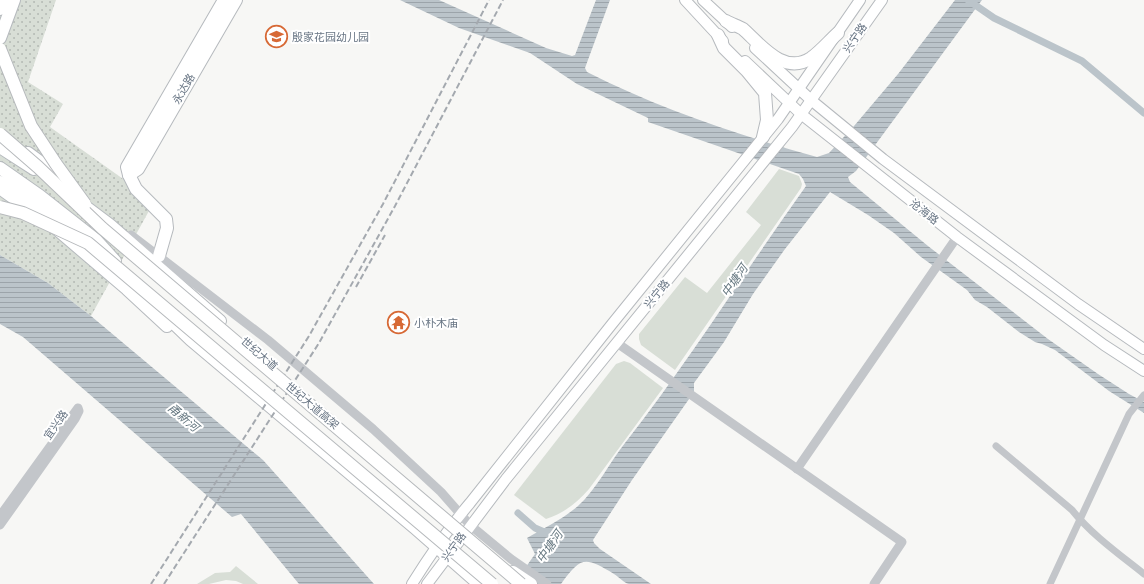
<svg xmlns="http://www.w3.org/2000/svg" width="1144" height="584" font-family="'Sofia Sans Condensed','Noto Sans SC',sans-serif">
<defs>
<pattern id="grass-dots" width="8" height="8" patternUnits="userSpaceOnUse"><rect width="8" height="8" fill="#d8ded6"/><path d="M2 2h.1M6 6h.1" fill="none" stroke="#b3b9b3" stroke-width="1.8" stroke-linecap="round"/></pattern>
<pattern id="water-rules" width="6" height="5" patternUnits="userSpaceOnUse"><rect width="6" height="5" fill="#bbc4ca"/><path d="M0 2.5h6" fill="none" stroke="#9ca4aa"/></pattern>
</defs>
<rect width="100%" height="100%" fill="#f7f7f5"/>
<!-- grass -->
<polygon fill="url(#grass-dots)" points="0,0 56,0 28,82 63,104 50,127 126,181 150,209 91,316 48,283 0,255"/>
<!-- park -->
<g fill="#d8ded6">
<polygon points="779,169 799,176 802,184 801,188 675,370 641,345 639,339 639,334 685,277 707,293 761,225 746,212"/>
<path d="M624,361L630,363L663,388L589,489C577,503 564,513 546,519L514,495L616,364Z"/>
<polygon points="236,566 258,584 243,584 236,581 226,580 209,584 197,584 215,573 230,572"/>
</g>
<!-- water -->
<g fill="url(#water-rules)">
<path d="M400,0H439L546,48L572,56L575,55L596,0H610L585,68L587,72C660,109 738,135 817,157L829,153L854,126L898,74L955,0H982L856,171L848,177L850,182L928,246L1048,339L1098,374L1129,394L1144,402V413L1109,391L1055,350L1042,344L1035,342L1019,332L987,307L975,300L967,290L921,257L894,233L868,215L830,192L785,249L753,294L724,342L694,383V392L632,480L593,540L594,543L600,549L651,584C644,584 636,584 629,584C624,583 619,577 614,574C584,556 581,557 561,584H514L535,554L527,538C544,528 563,519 578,506C596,490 610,462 625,443C690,360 745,271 806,186L803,179L799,174L648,122V118L577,84L530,53L459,28Z"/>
<polygon points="0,255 48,283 91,316 263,460 374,584 299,584 241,514 232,517 23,337 0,324"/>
</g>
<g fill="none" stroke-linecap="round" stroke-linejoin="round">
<!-- canal -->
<g stroke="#bbc4ca" stroke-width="7">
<polyline points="968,0 994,18 1082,61 1144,113"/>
<polyline points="518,513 535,528 549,534"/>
</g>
<defs>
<g id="secondary">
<polyline points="685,0 723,41"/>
<polyline points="703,0 732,27"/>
<polyline points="755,48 811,100 883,159 1078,304 1144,349"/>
<polyline points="745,61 801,114 957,237 1104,345 1144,371"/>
<path d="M412,584C430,555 448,529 470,503L612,324L778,119L860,0"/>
<polyline points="427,584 506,479 792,127 882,0"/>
</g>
<g id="primary">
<polyline points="0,9 3,0"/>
<path d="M726,21C731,24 738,26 743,29C761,45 784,76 811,58C821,51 829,41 838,33"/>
<polyline points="718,35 724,48 747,71 765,93 767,120 763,137"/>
<polyline points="0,38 14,0"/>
<polyline points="0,147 34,169"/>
<polyline points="28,153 66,181"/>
<polyline points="0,168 40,196 96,240 115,261"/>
<polyline points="129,175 138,169 236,0"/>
<polyline points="4,191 52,225 127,289 167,326"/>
<polyline points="86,207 110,225 220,321"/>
<polyline points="159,256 167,228 166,219 136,189 129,175 127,167 224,0"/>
<polyline points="163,313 191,340 415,528 479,584"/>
<polyline points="513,572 531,584"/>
</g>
<polyline id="trunk" points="0,182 56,216 83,239"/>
</defs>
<!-- secondary casing -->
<use href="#secondary" stroke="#b6babe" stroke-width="12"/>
<!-- primary casing -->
<use href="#primary" stroke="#b6babe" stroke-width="14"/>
<!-- trunk casing -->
<use href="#trunk" stroke="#b6b9bc" stroke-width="14"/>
<!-- minor -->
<g stroke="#c3c6ca" stroke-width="7">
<path d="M996,446L1072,510C1092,535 1119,554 1144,574"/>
<polyline points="1050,584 1129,414 1144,395"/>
</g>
<!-- tertiary -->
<g stroke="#c3c6ca" stroke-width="9">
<polyline points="131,235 268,340 373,429 441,492 470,525 511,559 547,584"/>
<polyline points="617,343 902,542 874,584"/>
<polyline points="797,469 957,237"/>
<polyline points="0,516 78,408 79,411 75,419 0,525"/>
</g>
<!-- secondary -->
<use href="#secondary" stroke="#fff" stroke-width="10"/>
<!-- primary -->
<use href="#primary" stroke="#fff" stroke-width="12"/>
<!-- trunk -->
<use href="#trunk" stroke="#fff" stroke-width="12"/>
<!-- rail -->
<g stroke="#a4a9af" stroke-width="2" stroke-dasharray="6 3" stroke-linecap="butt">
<polyline points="356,287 385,235"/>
<polyline points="151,584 309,336 383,204 489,0"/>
<polyline points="164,584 319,343 395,206 503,0"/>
</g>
<defs>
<g id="trunk-bridge">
<polyline points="0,49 31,126 56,164 85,204"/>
<polyline points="0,134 38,167 102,228 521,584"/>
<polyline points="0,207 23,213 88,243 492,584"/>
</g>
</defs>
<!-- trunk-bridge casing -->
<use href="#trunk-bridge" stroke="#b6b9bc" stroke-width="14" stroke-linecap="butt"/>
<!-- trunk-bridge -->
<use href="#trunk-bridge" stroke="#fff" stroke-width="12"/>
</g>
<!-- icons -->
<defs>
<symbol id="school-ring" viewBox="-11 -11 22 22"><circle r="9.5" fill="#fff" stroke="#d76935" stroke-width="1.5"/><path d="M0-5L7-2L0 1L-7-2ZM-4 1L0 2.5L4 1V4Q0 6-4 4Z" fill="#d76935"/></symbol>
<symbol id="temple-ring" viewBox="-11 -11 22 22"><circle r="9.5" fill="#fff" stroke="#d76935" stroke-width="1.5"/><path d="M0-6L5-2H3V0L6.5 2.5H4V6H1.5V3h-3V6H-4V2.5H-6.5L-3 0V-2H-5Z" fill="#d76935"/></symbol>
</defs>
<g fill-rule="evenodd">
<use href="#school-ring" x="264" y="24" width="25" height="25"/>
<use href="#temple-ring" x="386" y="310" width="25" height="25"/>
</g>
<g text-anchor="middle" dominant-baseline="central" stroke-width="4" stroke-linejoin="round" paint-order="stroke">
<!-- poi labels -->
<g font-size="11" fill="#687584" stroke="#fff" text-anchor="start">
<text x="292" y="37">殷家花园幼儿园</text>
<text x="414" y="323">小朴木庙</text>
</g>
<!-- street labels -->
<g font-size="11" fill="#687584" stroke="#fff">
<text transform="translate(855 38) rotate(-55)">兴宁路</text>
<text transform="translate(184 89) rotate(-60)">永达路</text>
<text transform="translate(924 212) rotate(38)">沧海路</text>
<text transform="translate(657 294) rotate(-51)">兴宁路</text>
<text transform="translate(259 354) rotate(41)">世纪大道</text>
<text transform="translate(312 406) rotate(40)">世纪大道高架</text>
<text transform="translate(56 425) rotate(-55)">宜兴路</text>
<text transform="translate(454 547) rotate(-54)">兴宁路</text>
</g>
<!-- water labels -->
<g font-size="12" font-style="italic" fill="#64767f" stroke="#fff">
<text transform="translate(735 281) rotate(-55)">中塘河</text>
<text transform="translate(183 418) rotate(40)">甬新河</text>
<text transform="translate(550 547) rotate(-55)">中塘河</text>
</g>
</g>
</svg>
